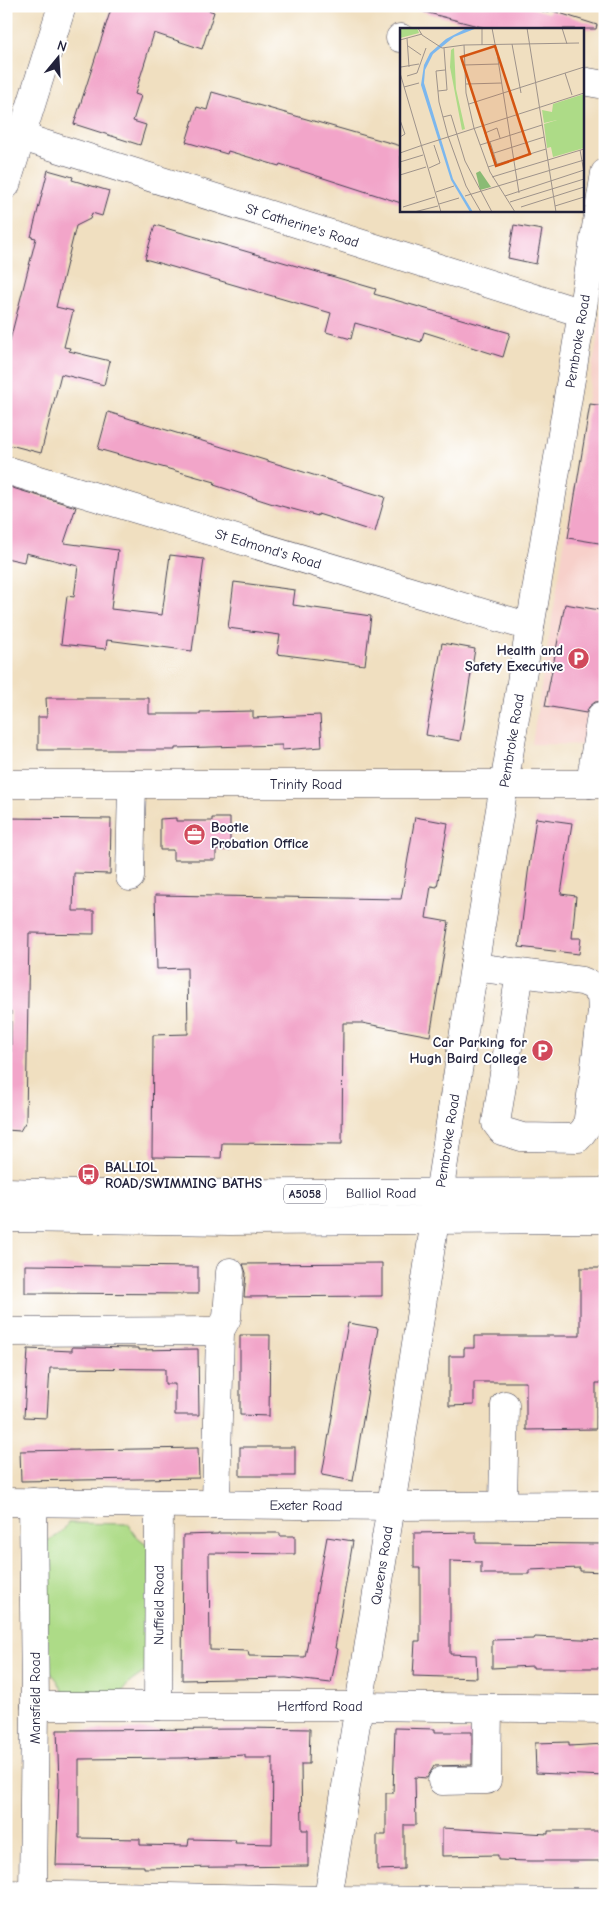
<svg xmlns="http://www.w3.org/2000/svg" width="611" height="1917" font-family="'Comic Neue',sans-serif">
<rect width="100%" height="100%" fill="#fff"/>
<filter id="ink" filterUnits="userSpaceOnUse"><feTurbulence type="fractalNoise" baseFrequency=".02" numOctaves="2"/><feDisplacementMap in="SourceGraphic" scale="10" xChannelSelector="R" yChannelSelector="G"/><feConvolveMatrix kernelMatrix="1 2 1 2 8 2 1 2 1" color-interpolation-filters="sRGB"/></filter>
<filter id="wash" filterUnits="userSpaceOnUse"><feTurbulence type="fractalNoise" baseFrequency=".0096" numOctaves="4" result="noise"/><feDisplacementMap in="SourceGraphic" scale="20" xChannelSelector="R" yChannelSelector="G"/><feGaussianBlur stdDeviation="1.12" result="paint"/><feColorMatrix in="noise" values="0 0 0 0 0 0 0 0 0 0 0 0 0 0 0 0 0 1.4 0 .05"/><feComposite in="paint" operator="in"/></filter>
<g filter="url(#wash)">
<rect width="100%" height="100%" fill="#f0dfc0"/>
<!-- built -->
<polygon fill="#f7d0ca" points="605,290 605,745 532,744"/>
<!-- green -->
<path fill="#addb87" stroke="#687e61" d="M68,1523L129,1524C133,1534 140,1540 150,1546L149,1669L129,1683L122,1692H63C58,1680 54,1673 42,1669V1542C54,1539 62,1534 68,1523Z"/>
<g id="blocks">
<!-- building -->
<g fill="#f2a5c9" fill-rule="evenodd">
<polygon points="112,6 196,6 214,12 202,49 154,33 135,94 141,96 133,121 146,125 140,145 74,124"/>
<polygon points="422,6 525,6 549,13 550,10 597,25 596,29 489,29 421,11"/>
<polygon points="212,92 401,146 401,203 280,164 279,166 228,151 227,154 186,142 197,107 207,110"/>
<polygon points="48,170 73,177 72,180 109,191 102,216 92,213 90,219 76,226 56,307 73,311 64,347 70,348 69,351 110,361 104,385 61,374 41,453 6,444 6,356 36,238 31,237"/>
<polygon points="155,225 376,289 374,294 510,333 503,357 424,332 421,342 355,323 351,339 326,332 331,313 145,259"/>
<polygon points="514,225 542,230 536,264 508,258"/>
<polygon points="590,404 605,406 605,544 568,538"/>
<polygon points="108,412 385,497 375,532 318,514 318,516 270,503 214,485 215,482 98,449"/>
<polygon points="6,486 76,507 64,543 118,550 111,609 162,615 170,555 204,559 192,651 107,640 106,649 61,644 67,596 74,597 78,566 26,553 24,562 6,558"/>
<polygon points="234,582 295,590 293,605 371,616 365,665 277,654 280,635 228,628"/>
<polygon points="565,604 605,611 605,701 595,702 589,707 586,713 545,706"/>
<polygon points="442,643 475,649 460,741 426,735"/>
<polygon points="46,698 149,698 149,714 200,714 200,712 253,711 253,718 320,715 322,747 282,750 282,745 175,748 175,750 38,750 38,717 47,717"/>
<polygon points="415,817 448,823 437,887 431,886 426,918 449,922 430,1036 362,1023 343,1023 342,1144 222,1143 221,1158 152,1157 153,1035 188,1034 187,968 157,969 155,895 401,899"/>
<polygon points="6,818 111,819 110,874 74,873 73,911 94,911 94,934 29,933 26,1121 20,1131 6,1130 6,1052 11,1052 11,1011 6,1011"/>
<polygon points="176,818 176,821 212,821 212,818 230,818 230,850 216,850 216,860 173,860 173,850 160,850 160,819"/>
<polygon points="536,818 572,823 561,894 576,896 572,938 581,938 579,954 519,947 528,873"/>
<polygon points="382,1263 382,1296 244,1297 246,1273 243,1264"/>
<polygon points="25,1265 198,1267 198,1294 25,1293"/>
<polygon points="580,1268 605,1268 605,1383 596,1383 596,1429 526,1430 526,1382 474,1382 474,1405 449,1406 449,1356 464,1356 464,1348 474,1348 474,1336 580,1336"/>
<polygon points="348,1323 378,1328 353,1481 322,1475"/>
<polygon points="240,1335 270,1335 269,1416 240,1415"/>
<polygon points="72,1347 138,1348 138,1350 198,1349 199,1415 175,1415 175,1384 165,1384 165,1369 50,1368 47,1418 24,1417 28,1349 72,1351"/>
<rect x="240" y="1447" width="55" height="29"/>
<polygon points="198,1448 199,1478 21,1481 20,1451"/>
<polygon points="476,1532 476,1543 605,1544 605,1572 580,1571 580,1568 529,1570 529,1574 481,1574 481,1562 450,1561 450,1654 476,1655 477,1678 413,1676 415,1641 420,1641 420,1568 414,1568 414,1533"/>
<polygon points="218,1533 280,1533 280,1536 295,1536 295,1554 209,1553 210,1650 248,1651 249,1656 305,1657 327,1537 353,1541 335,1648 338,1649 331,1683 286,1678 182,1680 183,1535 218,1534"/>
<polygon points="535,1637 605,1640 605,1668 533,1668 533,1666 492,1668 492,1640 534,1639"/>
<path d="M245,1728L310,1729L309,1764H301L302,1830H308V1866L144,1868V1866L56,1865L59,1781L57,1730L245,1729ZM245,1755V1758H273L272,1844L235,1843L236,1840L189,1839L188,1846L140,1845V1839L79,1838V1759L182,1758Z"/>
<polygon points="395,1728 435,1729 435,1732 472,1732 472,1765 434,1766 427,1778 415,1777 416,1825 404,1825 404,1869 377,1870 377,1835 386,1835 386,1793 393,1793"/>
<polygon points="569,1742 569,1746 605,1744 605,1776 536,1773 535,1743"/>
<polygon points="442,1828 548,1834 548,1831 605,1831 605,1861 529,1861 498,1860 498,1855 442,1856"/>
</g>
</g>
</g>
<g filter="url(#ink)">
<use href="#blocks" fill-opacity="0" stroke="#413e4f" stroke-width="1"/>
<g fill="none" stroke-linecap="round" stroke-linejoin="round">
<defs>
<g id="minor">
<polyline points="400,38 401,38"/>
<polyline points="582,81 605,85"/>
<path id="s1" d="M22,137L582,313"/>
<path id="s2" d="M6,470L530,627"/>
<path id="s3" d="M6,784H605"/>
<polyline points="590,784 601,716"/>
<polyline points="130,877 132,784"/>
<polyline points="474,967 582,981 592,985 601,995 602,1012 587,1126 578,1138 522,1137 502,1131 496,1123 520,973"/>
<polyline points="220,1331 227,1318 230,1272"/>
<polyline points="6,1332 220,1331 216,1504"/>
<path id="s4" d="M6,1502L391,1506L605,1505"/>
<polyline points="503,1505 505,1405"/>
<path id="s5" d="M35,1706H359L605,1709"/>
<path id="s6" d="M158,1706L159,1504"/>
<polyline points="442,1781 487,1780 488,1708"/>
<polyline points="6,1894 327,1900 605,1902"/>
<polyline points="33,1894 35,1706 33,1502"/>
<path id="s7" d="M326,1911L391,1506L474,967L605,173"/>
</g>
<polyline id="major" points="6,185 62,6"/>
<g id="highway">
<path id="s8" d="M6,1192L79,1194L605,1192"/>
<polyline points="6,1218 230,1221 605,1219"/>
</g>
</defs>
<!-- minor casing -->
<use href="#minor" stroke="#413e4f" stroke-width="29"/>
<!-- major casing -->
<use href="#major" stroke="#413e4f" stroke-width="29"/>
<!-- highway casing -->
<use href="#highway" stroke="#413e4f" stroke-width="29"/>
<!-- minor -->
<use href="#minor" stroke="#fff" stroke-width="28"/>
<!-- major -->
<use href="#major" stroke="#fff" stroke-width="28"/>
<!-- highway -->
<use href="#highway" stroke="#fff" stroke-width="28"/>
</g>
</g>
<!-- icons -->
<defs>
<symbol id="parking-disc" viewBox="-11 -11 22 22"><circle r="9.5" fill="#d1495b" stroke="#fff"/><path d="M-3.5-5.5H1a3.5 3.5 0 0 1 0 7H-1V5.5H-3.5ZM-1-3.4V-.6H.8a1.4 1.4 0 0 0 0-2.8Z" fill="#fff"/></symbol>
<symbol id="office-disc" viewBox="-11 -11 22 22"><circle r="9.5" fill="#d1495b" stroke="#fff"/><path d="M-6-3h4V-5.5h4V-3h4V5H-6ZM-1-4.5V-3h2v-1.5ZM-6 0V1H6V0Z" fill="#fff"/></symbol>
<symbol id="bus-disc" viewBox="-11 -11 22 22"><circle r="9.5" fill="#d1495b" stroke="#fff"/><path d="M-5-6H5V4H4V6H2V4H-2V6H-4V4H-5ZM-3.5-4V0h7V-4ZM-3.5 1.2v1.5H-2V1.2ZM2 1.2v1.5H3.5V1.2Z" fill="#fff"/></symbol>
</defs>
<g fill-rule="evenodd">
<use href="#parking-disc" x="566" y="646" width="25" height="25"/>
<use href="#office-disc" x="182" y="822" width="25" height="25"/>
<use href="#parking-disc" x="530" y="1038" width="25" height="25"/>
<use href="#bus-disc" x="76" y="1162" width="25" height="25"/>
</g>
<g text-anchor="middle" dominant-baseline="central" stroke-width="4" stroke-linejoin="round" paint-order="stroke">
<!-- shield labels -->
<rect fill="#fff" stroke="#646476" stroke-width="1" x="284" y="1184.5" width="42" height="19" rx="4"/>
<g font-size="12" font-weight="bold" fill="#22223b">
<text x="305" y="1194">A5058</text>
</g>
<!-- street labels -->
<g font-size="14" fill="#22223b" stroke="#fff">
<text stroke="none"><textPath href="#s1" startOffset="294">St Catherine's Road</textPath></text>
<text stroke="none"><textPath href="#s7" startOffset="1590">Pembroke Road</textPath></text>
<text stroke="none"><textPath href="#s2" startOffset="274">St Edmond's Road</textPath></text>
<text stroke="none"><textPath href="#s7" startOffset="1185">Pembroke Road</textPath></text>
<text stroke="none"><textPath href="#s3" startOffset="300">Trinity Road</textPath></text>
<text stroke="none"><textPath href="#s7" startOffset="780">Pembroke Road</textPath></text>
<text stroke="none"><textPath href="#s8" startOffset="375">Balliol Road</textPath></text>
<text stroke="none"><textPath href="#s4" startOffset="300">Exeter Road</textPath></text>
<text stroke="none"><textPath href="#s7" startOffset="350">Queens Road</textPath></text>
<text stroke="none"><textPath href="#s6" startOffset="101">Nuffield Road</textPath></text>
<text transform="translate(35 1698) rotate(-90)">Mansfield Road</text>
<text stroke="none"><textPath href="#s5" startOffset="285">Hertford Road</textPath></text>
</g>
<!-- poi labels -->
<g font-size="14" font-weight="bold" fill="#22223b" stroke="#fff" text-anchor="end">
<text x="563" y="650">Health and<tspan x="563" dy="16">Safety Executive</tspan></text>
<text x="211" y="827" text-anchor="start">Bootle<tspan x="211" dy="16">Probation Office</tspan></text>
<text x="527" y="1042">Car Parking for<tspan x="527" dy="16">Hugh Baird College</tspan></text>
<text x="105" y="1167" text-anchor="start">BALLIOL<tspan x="105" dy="16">ROAD/SWIMMING BATHS</tspan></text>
</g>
</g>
<!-- overview -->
<g transform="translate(400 28)">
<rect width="184" height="184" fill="#f0dfc0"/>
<path d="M0,0H17L19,5L0,10ZM54,20L56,61L65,101L62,102L50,39L51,22ZM184,66V120L153,129L151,119L147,120L144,96L157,92L144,95L142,82L152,84L153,76Z" fill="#addb87"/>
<path d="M80,143L91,159L80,162L76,145Z" fill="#8abb74"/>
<path d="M67,0H77L54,9L33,26L25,42L24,55L53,151L73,184H70L51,152L21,57L24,37L30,25L46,11Z" fill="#7cb7ee"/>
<path fill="none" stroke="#9e938b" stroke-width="1" d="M18,0L22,7L42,20L64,17L179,15M92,0L95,16M127,0L156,184M162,0L167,16M82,1V17M7,10L9,39M0,12L22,6M112,16L121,65M64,17L66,65L74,100M8,18L21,27M96,19L119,165M64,37L99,36M1,39L19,36M45,42L36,43L39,74L48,108M0,45L41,184M165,45L172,67M7,48L17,45L26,20M66,56L102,55M4,59L19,55M38,63L47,62L44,20M69,76L184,39M43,89L51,87L65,133L92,184M0,92L5,106L0,109M74,100L90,144L115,184M48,108L66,158L81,184M88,114L85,105L97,100L100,110M90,114L97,136M80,117L142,97M20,118L184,65M180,122L184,144M0,125L20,118M94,125L144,109M0,134L23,127M88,139L146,121M29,140L40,135L34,117M0,147L26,139M92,149L184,121M36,164L54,158M65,168L184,132M105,168L184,142M110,174L184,151M39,176L59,170M155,178L184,169M3,179L35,169M121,179L184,159M14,184L38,178"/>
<path fill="#d45411" fill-opacity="0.15" stroke="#d45411" stroke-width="2.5" d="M95,18L130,126L96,138L61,29Z"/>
<rect width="184" height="184" fill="none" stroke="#22223b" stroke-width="2.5"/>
</g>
<!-- margin -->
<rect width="611" height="1917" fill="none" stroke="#fff" stroke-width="25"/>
<!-- north arrow -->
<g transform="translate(58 58) rotate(18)" stroke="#ffffff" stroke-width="4" paint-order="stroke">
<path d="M0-4L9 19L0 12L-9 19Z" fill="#22223b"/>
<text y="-8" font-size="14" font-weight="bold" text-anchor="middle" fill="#22223b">N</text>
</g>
</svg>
